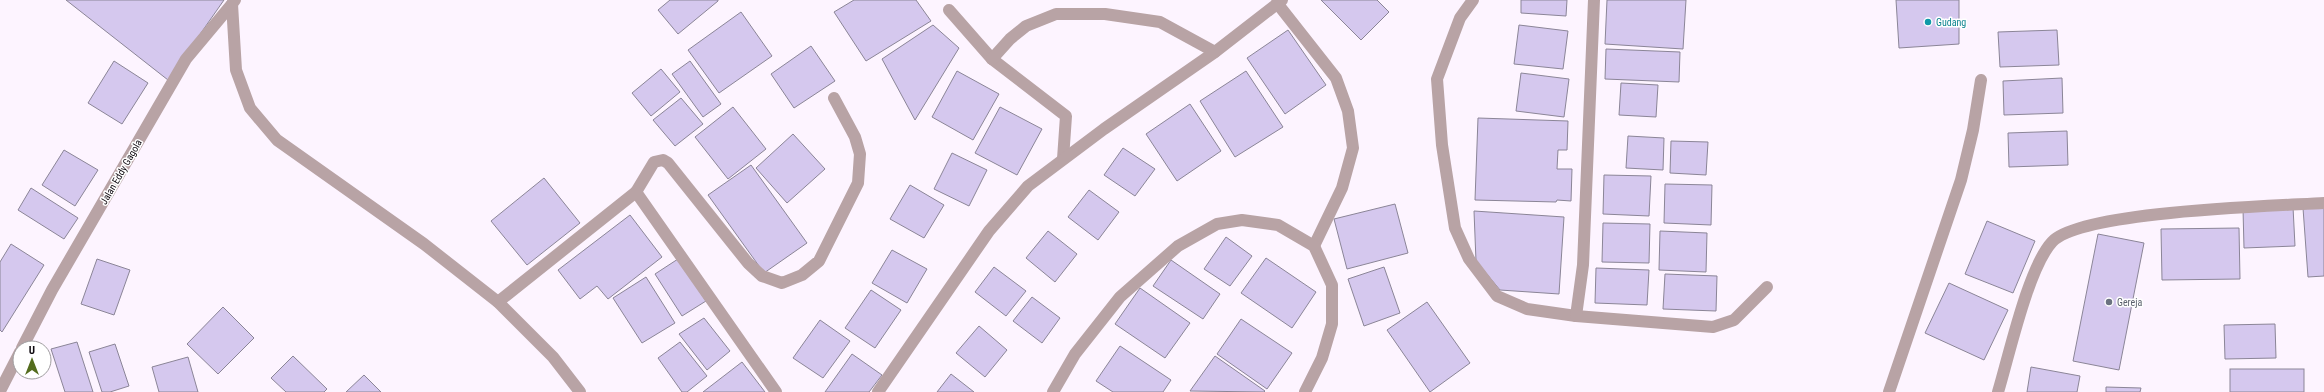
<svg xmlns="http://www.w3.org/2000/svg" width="2324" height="392" font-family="'Roboto Condensed',sans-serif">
<rect width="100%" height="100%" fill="#fdf4ff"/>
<!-- building -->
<g fill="#d5c8ee" stroke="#8b8597">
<polygon points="66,0 224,0 168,80"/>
<polygon points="670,0 718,0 718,1 678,34 658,10"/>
<polygon points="854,0 916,0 931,21 866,61 834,12"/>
<polygon points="1321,0 1377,0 1389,12 1361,40"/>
<polygon points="1521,0 1567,0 1566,16 1521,13"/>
<polygon points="1607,0 1686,0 1683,49 1605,44"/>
<polygon points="1896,0 1959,0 1959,44 1899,48"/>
<polygon points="741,12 772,56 719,93 688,50"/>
<polygon points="933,25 959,48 915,120 882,59"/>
<polygon points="1519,25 1568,31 1563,69 1514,64"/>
<polygon points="1288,30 1326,85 1285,114 1247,58"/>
<polygon points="2057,30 2059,65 2000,67 1998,32"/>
<polygon points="811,46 835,81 794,108 771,74"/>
<polygon points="1606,49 1680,52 1679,82 1605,79"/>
<polygon points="114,61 148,83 122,124 88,103"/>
<polygon points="690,61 721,104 703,117 672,74"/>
<polygon points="661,69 680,92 651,116 632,93"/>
<polygon points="957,71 999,94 973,140 932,117"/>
<polygon points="1246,71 1283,127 1235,157 1200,101"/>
<polygon points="1521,73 1569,79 1564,117 1516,111"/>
<polygon points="2062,78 2063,113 2004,115 2003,81"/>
<polygon points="1621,83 1658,85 1656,117 1619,115"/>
<polygon points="681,98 703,124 675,146 653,120"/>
<polygon points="1190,104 1221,151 1177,181 1146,134"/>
<polygon points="733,107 766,149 728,179 695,137"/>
<polygon points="1000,107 1042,129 1017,175 975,153"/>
<polygon points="1478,118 1568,121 1567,150 1558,150 1557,169 1572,169 1571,201 1557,200 1556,202 1475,200"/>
<polygon points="2067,131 2068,165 2009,167 2008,133"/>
<polygon points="793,134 825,169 787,203 756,168"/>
<polygon points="1628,136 1664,138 1663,170 1626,168"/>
<polygon points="1671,141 1708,142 1706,175 1670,173"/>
<polygon points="1123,148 1155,169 1135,196 1104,175"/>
<polygon points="64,150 98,170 75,206 42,185"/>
<polygon points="952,153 987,170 969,206 934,189"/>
<polygon points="751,165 807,243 764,273 708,195"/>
<polygon points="1604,175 1651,176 1649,216 1603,214"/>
<polygon points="544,178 580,223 527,265 491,221"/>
<polygon points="1665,184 1712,185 1711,225 1664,223"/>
<polygon points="910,185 944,205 924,238 890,219"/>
<polygon points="31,188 78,218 64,239 18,210"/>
<polygon points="1089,190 1119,212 1098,240 1068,217"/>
<polygon points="1395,204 1408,253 1347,269 1334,219"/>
<polygon points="2324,206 2324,276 2308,277 2303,208"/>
<polygon points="2293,207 2295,246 2244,248 2243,209"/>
<polygon points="1474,211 1564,217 1559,294 1500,290 1476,261"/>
<polygon points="630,215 662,257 608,299 597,286 580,299 558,270"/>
<polygon points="1987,221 2035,241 2013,293 1965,274"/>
<polygon points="1603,223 1650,224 1649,263 1602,262"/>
<polygon points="2239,228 2240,279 2162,280 2161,229"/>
<polygon points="1048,231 1077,254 1055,282 1026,258"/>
<polygon points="1660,231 1707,233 1706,272 1659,270"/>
<polygon points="2098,234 2144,243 2119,370 2073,361"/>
<polygon points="1226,237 1252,256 1230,286 1204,269"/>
<polygon points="11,244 44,265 2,332 0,330 0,262"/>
<polygon points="892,250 927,269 907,303 872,283"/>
<polygon points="1266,258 1316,292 1292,328 1241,293"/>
<polygon points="97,259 130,270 114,315 81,304"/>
<polygon points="678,259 706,301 682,316 655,274"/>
<polygon points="1171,260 1220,294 1203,319 1153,286"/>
<polygon points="994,267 1026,291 1006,316 975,292"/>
<polygon points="1384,267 1400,313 1364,326 1348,279"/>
<polygon points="1596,268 1649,270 1647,305 1595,303"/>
<polygon points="1665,274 1717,276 1716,311 1663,309"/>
<polygon points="646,277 675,323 642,343 613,298"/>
<polygon points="1949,283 2008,310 1984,360 1925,333"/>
<polygon points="1140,288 1190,323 1165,358 1115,324"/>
<polygon points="871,290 901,310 875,348 845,328"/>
<polygon points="1032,297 1060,318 1042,343 1013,321"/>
<polygon points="1427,302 1470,363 1430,392 1387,330"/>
<polygon points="223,307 254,338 218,374 187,344"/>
<polygon points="704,318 730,351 707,370 679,334"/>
<polygon points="1241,319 1292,353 1267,389 1217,354"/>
<polygon points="820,320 850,341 823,378 793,358"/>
<polygon points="2275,324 2276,358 2225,359 2224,325"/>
<polygon points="979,326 1007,350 985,377 956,353"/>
<polygon points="77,342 93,392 65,392 51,349"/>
<polygon points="680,342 707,376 687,392 682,392 658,358"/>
<polygon points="115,344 129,386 110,392 102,392 89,352"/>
<polygon points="1120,346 1171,380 1163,392 1113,392 1096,381"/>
<polygon points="852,354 882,375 869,392 825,392"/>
<polygon points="293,356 327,389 324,392 286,392 271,378"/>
<polygon points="1215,356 1265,391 1264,392 1190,391"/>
<polygon points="188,357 198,392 159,392 152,367"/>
<polygon points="742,362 765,392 703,392"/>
<polygon points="2031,367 2080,376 2077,392 2027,392"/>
<rect x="2230" y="369" width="74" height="23"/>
<polygon points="951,374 974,392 937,392"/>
<polygon points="364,375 381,392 346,392"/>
<polygon points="2106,387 2141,388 2140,392 2106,392"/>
</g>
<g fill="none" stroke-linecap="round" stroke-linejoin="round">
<!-- minor -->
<g stroke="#b8a3a5" stroke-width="12">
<polyline points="235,0 232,4 236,70 250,108 277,140 424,244 498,302 553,357 580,392"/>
<polyline points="1473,0 1460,18 1437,79 1442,145 1455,228 1469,259 1497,296 1527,309 1576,316 1713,327 1734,320 1767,287"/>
<polyline points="1277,3 1336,78 1348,111 1353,148 1342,188 1314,246"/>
<polyline points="949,10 992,59 1066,116 1063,159"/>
<polyline points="992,59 1010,39 1026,26 1056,14 1105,14 1160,22 1215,52"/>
<polyline points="636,192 654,162 663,160 668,163 748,263 762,276 782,283 802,275 819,261 858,183 860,154 855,137 834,98"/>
<polyline points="498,302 636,192 776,392"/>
<polyline points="1576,316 1583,265 1594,0"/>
<polyline points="22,348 52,290 186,59 232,4"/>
<polyline points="0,391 20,352"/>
<polyline points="878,392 989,231 1028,186 1104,129 1215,52 1282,0"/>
<polyline points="1053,392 1075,354 1120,297 1178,246 1217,224 1242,220 1278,225 1314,246 1332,285 1332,324 1322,358 1305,392"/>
<polyline points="1889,392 1961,180 1973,130 1981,80"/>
<path d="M1998,392C2009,356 2028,268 2052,242C2080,211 2275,206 2324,203"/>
</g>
</g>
<!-- markers -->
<circle fill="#0f9aa8" stroke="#fff" stroke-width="1.5" cx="1928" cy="22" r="4"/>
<circle fill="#6b7280" stroke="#fff" stroke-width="1.5" cx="2109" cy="302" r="4"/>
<g text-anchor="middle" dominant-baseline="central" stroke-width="3" stroke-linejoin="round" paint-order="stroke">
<!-- culture labels -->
<g font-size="10" fill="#0d838f" stroke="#fff" text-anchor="start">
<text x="1936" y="22">Gudang</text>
</g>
<!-- street labels -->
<g font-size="10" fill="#0f0a10" stroke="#fff">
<text transform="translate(121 172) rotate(-60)">Jalan Eddy Gagola</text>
</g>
<!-- worship labels -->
<g font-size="10" fill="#5b616d" stroke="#fff" text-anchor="start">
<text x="2117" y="302">Gereja</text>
</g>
</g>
<!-- north arrow -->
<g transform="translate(32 360)"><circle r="19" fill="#ffffff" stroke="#9f9d9f"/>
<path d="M0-3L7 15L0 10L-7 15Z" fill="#536c1d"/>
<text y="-6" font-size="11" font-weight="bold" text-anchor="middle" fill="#0f0a10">U</text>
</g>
</svg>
